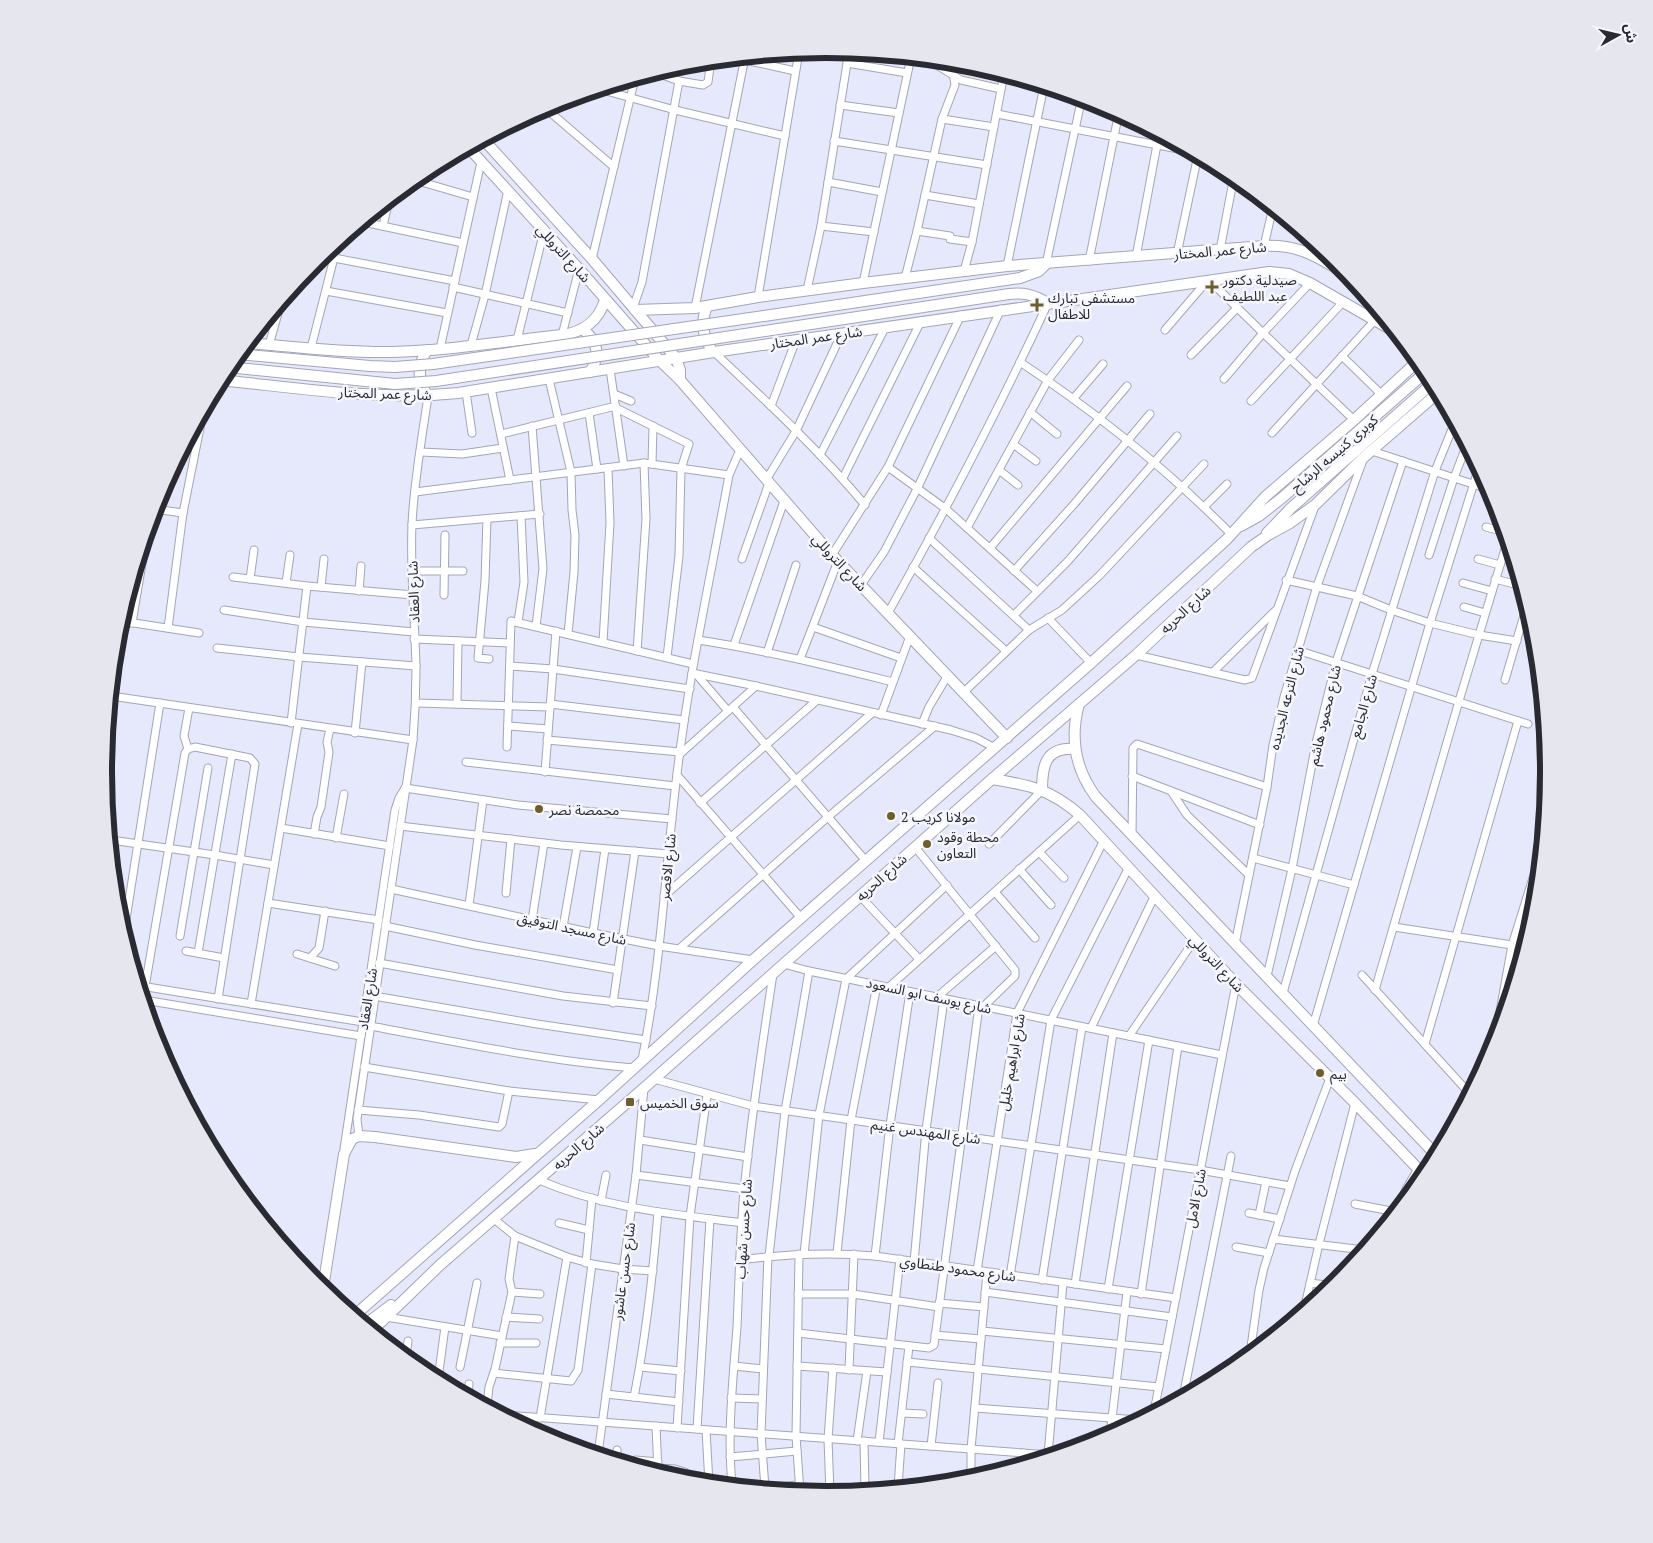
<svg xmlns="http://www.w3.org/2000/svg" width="1653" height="1543" font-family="'PT Serif','Noto Sans Arabic',serif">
<rect width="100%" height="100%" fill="#e6e8fc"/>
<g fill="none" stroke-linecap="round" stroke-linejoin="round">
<defs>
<g id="street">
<polyline points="927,59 961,80 1001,89"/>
<polyline points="745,60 795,71"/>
<polyline points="847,63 907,73"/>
<polyline points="654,72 679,81 703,85 708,82 711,60"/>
<polyline points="599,89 675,110 785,136"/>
<polyline points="840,105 899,113"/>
<polyline points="544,107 614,167"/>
<polyline points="997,114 1194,152"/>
<polyline points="942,119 994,127"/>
<polyline points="834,141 987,165"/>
<polyline points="418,181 473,197"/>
<polyline points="828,182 882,192"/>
<polyline points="1249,190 1252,190"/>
<polyline points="925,195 979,204"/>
<polyline points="363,222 463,243"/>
<polyline points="383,226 389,200"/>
<polyline points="821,226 874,232"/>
<polyline points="917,231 950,236 950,239 972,242"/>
<polyline points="1264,246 1273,207"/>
<polyline points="1220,250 1234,176"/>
<polyline points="1307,252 1310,238"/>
<polyline points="1177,254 1198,155"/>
<polyline points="1136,257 1159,134"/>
<polyline points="334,258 455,281"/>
<polyline points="592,259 635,78"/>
<polyline points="1089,261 1119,112"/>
<polyline points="1046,264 1082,97"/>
<polyline points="1007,266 1044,86"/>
<polyline points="964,271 972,242 1004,74"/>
<polyline points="905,278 917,231 942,119 955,85 951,61"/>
<polyline points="1209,280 1263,333 1354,420"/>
<polyline points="863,283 911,57"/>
<polyline points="453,287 568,313"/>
<polyline points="807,290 821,226 849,51"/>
<polyline points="326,291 447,313"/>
<polyline points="758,297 799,52"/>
<polyline points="633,308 642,282 679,81"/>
<polyline points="695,308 745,57"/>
<polyline points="1165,330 1207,281"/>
<polyline points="562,335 579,269"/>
<polyline points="517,340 544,231"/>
<polyline points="269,345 281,303"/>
<polyline points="471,345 485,295 508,190"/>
<polyline points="311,348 338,242"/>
<polyline points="440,349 481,162"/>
<path d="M714,352C766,401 819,450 865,505"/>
<polyline points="1191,355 1237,308"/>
<polyline points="1342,356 1382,395"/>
<path d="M1020,362C1097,413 1168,470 1232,535"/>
<polyline points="610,369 624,466"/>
<polyline points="549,379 571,472 572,510 575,535 574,572 568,634"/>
<polyline points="1224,379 1263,333 1310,283"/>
<polyline points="491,388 510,480"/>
<polyline points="466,392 472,433"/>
<polyline points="614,394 631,401"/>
<polyline points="1073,399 1103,364"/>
<polyline points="1251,401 1343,302"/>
<polyline points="771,406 796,340"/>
<polyline points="616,408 689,444 681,469 679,556 667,657"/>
<polyline points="1030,412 1057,434"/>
<polyline points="589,413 597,469"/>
<polyline points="532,426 543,569 536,626"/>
<polyline points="1272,433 1375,320"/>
<polyline points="501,434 616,406"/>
<polyline points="1013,444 1036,461"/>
<polyline points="1372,451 1491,490"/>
<polyline points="421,452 462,454 503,448"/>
<polyline points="820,455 886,326"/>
<polyline points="652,464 653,426"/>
<polyline points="888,467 946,509 1037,591"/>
<polyline points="999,470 1018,485"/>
<polyline points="843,478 921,321"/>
<polyline points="766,480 796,431 842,333"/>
<polyline points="415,492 644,463 729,475"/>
<polyline points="1204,507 1227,484"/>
<polyline points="154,509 183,513"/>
<polyline points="487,519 485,581 478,658 489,659"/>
<polyline points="412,525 540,514"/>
<polyline points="1486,527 1505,532"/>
<polyline points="967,528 1048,380 1079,340"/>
<polyline points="929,538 1029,630"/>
<polyline points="990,548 1127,386"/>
<polyline points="832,555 888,467 961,315"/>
<polyline points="1429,555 1454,478 1467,444"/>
<polyline points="742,559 769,483"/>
<polyline points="1478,559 1500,565"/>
<polyline points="913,567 1006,651"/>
<polyline points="412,571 463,571"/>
<polyline points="1014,571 1075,503 1150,414"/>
<polyline points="233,577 307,586 413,595"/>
<polyline points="250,579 254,550"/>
<polyline points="1495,579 1522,586"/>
<polyline points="1286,580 1357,596 1391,610 1430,623 1479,635 1517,641"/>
<polyline points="286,583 290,555"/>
<polyline points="1463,583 1492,591"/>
<polyline points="861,585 884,552 918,487 1001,309"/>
<polyline points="321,587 324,559"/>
<polyline points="359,591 361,566"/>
<polyline points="444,595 445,535"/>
<polyline points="1464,607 1485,613"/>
<polyline points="224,610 303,622 414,632"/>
<path d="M888,613C945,512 999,409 1048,303"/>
<polyline points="1014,615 1068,561 1177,436"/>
<polyline points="1048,618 1091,663"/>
<polyline points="121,621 199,633"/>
<polyline points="518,622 524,582 521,516"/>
<polyline points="132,623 147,534"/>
<polyline points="813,627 901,658"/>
<polyline points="168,628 183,513 203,413"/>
<polyline points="414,639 510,643"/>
<path d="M698,640C764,650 828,666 893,682"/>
<polyline points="603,642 610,523 608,468"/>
<polyline points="734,645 784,501"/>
<polyline points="217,648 299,657 416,666"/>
<polyline points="1297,650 1528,724"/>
<polyline points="637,651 646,519 644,463"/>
<polyline points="767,653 796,565"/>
<polyline points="1136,655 1245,680 1252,678 1315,506"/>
<polyline points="800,659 838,561"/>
<polyline points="510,666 553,669 690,689"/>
<polyline points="1213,672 1275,611"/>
<polyline points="692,673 756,686 951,730 976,738 995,748"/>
<polyline points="697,675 728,711"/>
<polyline points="1505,680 1527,605"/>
<polyline points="964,692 1029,630 1062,610 1099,576 1204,464"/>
<polyline points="1540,695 1541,690"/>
<polyline points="111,696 413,740"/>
<polyline points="416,703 550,707"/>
<polyline points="457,704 458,641"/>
<polyline points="550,704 684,720"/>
<polyline points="733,707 866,861"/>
<polyline points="881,715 910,636"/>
<polyline points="291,723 307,586"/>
<polyline points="922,724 929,707 948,675"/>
<polyline points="508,726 548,729"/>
<polyline points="355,733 362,662"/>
<polyline points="547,740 680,752"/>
<polyline points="507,747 511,621 693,664"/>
<polyline points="188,749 184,736 189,708"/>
<polyline points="679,755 756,686"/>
<polyline points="466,762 675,786"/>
<polyline points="545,772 556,631"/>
<polyline points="677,775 801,918"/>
<polyline points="1132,776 1260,825"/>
<polyline points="405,788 518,805 672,819"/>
<polyline points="1171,791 1187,815 1249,875"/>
<polyline points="700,803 816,701"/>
<polyline points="400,826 561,845 669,854"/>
<polyline points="281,828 390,846"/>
<polyline points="314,834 317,817 321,807 329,752 327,742 330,729"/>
<polyline points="1132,836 1133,748 1137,744 1267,787"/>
<polyline points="336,838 344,794"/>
<polyline points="111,840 215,855 274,865"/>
<polyline points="989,844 1042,790"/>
<polyline points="915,847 1015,970 1015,976 984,1006"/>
<polyline points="1039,852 1064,878"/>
<polyline points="1253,858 1354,885"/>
<polyline points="1019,869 1051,905"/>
<polyline points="391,889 593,933 659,946 753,960"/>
<polyline points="995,892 1035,938"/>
<polyline points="506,893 511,839"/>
<polyline points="664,896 872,713"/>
<polyline points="860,896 919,959"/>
<polyline points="268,903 379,920"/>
<polyline points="469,905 483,800"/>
<polyline points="532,920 544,843"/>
<polyline points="385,926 475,945 618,970"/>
<polyline points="563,927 577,847"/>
<polyline points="1394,927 1525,947"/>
<polyline points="124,932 160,703"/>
<polyline points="593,933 605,849"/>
<polyline points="180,936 208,768"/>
<polyline points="1235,944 1267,787 1273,745 1284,697 1317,586 1363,460"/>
<polyline points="680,948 828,817 935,726"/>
<polyline points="186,951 224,958"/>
<polyline points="198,953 232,754"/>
<polyline points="297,954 335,966"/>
<polyline points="310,958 319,948 325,911"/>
<polyline points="379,963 563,996 652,1006"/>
<polyline points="784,964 809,971 1222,1055"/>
<polyline points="1362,975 1470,1094"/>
<polyline points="1267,976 1292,869 1316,743 1336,662 1403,461"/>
<polyline points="141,986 363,1022"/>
<polyline points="145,987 185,753 188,749 195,747 250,758 255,764 218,999"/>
<polyline points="889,987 1080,815"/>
<polyline points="1375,990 1459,701 1508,539"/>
<polyline points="1283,993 1372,674 1435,471 1455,422"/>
<polyline points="374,996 537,1024 646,1040"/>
<polyline points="937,997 996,946"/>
<polyline points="144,1000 361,1036"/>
<polyline points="613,1003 635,851"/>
<polyline points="251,1004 298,724"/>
<path d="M370,1026C458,1042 545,1061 634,1068"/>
<polyline points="1313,1026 1430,623 1479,467"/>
<polyline points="1091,1028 1155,895"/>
<polyline points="1129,1036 1195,939"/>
<polyline points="1425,1044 1518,721"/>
<polyline points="1493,1050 1512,945 1542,849"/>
<path d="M642,1060C661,966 665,870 677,774C689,674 711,575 729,475L740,450"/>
<polyline points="364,1067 509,1091 599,1100"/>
<polyline points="654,1079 753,1106 1200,1170 1290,1186"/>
<polyline points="358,1110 419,1115 499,1127 502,1124 509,1091"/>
<path d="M359,1136L357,1119L413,740C415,716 416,692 416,668C415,620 410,572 412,524C414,481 422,438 428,396"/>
<polyline points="640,1140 748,1157"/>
<polyline points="344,1149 395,810 399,798 405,788"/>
<polyline points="636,1175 745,1189"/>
<path d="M539,1180C603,1208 673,1214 742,1223"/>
<polyline points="601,1201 606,1175"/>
<polyline points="1355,1204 1396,1212"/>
<polyline points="1398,1209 1406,1189 1418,1169"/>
<polyline points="1249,1213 1280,1219"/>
<polyline points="1259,1215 1266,1182"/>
<polyline points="494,1219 515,1236 567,1257 592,1264 623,1269 653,1271"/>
<polyline points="559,1223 589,1230"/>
<polyline points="1273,1239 1364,1250"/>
<polyline points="1236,1247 1269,1253"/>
<polyline points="837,1253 851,1120 877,985"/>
<polyline points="799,1254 796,1436 800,1492"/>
<polyline points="804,1254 819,1115 846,979 947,885"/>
<polyline points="769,1256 785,1111 809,971"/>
<polyline points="875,1256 890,1125 910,992"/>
<path d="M740,1260C785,1254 829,1252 875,1256L1176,1298"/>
<polyline points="914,1262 926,1130 944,999"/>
<polyline points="586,1263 592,1198"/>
<polyline points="977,1271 1017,1013 1104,840"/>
<polyline points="1010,1276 1051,1020 1129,867"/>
<polyline points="1042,1280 1082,1027"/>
<polyline points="1310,1283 1334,1286"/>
<polyline points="1075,1284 1113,1033"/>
<polyline points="1108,1289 1149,1040"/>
<polyline points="512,1292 540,1294"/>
<polyline points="985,1292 1172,1317"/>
<polyline points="798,1294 853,1294 939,1307"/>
<polyline points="1141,1294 1178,1046"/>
<polyline points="939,1303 984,1307"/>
<polyline points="1304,1310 1319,1244 1355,1103"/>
<polyline points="386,1317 502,1336"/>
<polyline points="506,1317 539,1319"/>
<polyline points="982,1331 1166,1349"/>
<polyline points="798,1333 929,1348 934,1345 979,1006"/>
<polyline points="935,1335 981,1339"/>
<polyline points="500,1343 536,1343"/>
<polyline points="1250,1354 1259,1290 1264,1268 1295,1171 1330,1078"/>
<polyline points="406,1357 408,1341"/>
<polyline points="907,1362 1159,1387"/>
<polyline points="734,1366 763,1369"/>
<polyline points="797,1366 887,1372"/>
<polyline points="460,1367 477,1283"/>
<polyline points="640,1367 681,1371"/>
<polyline points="849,1370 854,1254"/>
<polyline points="494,1373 571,1381 578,1370 592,1264"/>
<polyline points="438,1379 445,1327"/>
<polyline points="606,1394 679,1402"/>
<polyline points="468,1396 469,1384"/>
<path d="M634,1397C646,1336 653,1274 658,1212"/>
<polyline points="1183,1397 1231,1156"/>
<polyline points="731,1398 762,1399"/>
<polyline points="487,1406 489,1387 495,1369 512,1292 509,1279 515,1236"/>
<polyline points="975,1408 1139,1420"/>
<polyline points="1154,1412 1236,984"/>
<polyline points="902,1413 923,1414"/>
<polyline points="505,1415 1051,1455"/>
<polyline points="540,1418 567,1257"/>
<polyline points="656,1426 658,1472"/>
<polyline points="527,1427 528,1417"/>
<polyline points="677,1428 690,1216 707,1095"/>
<polyline points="697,1429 710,1219"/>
<polyline points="706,1430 709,1483"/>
<polyline points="1110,1435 1127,1292"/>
<polyline points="857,1441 867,1371"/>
<polyline points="864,1441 865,1490"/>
<polyline points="879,1442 900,1259"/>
<polyline points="898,1444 909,1346"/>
<polyline points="931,1446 938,1383"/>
<polyline points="617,1450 617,1460"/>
<polyline points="1022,1453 1022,1464"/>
<polyline points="598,1454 636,1175 644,1088"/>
<polyline points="1048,1455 1063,1283"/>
<polyline points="730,1457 797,1451"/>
<polyline points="636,1460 658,1462"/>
<polyline points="658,1468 675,1469 685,1472"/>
<polyline points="971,1479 971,1449 987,1273"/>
<path d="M732,1485C727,1432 733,1380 737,1327C739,1281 740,1236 744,1191C751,1118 762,1046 773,974"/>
<polyline points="898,1487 901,1444"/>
<polyline points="760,1488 799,1485"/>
<polyline points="765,1488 761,1434 768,1256"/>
<polyline points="830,1494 828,1439 833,1368"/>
</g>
<g id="secondary">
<polyline points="483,139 592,259 676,358 680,370 680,380"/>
<polyline points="468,147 579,269 659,360 680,380 832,555 1007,738"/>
<path d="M707,306C701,321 702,334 710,347"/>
<path d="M635,310L695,308L758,297L863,283L1007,266L1264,246C1302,244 1319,259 1350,276"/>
<polyline points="764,316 1020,278 1039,271 1046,264"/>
<path d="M582,329C598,340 601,356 590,372"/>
<path d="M765,331L1009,294C1024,292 1034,295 1048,303"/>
<path d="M247,343C295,347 344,353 391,352C448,351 505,341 562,335C583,332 598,322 605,300"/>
<path d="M427,350C417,366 417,381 428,396"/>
<polyline points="238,354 370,366 395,367"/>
<polyline points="228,367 395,384"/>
<path d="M220,380C299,388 379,401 458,393L714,352L1269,272L1289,274L1310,283L1397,333"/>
<polyline points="1241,526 1259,516 1283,497 1428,370"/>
<polyline points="1267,533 1291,508 1434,382"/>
<path d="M1079,704C1070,737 1075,769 1096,797L1437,1156"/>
<path d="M992,779C1030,785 1050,789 1080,815L1236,984L1355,1103L1425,1176"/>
<path d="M1042,790C1042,766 1045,747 1075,749"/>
<polyline points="323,1288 344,1154 352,1139 359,1136 375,1137 516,1157 535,1154"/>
<polyline points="355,1315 599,1100 753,960 1091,663 1227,539 1265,497 1354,420 1419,360"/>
<polyline points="366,1324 391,1305"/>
<polyline points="373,1330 440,1265 644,1088 992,779 1136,655 1251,547 1268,535 1290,523 1315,505 1363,458 1439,392"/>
</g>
</defs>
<!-- street casing -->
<use href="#street" stroke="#a4a5b8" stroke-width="9"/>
<!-- secondary casing -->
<use href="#secondary" stroke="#a4a5b8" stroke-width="12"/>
<!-- street -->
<use href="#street" stroke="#fff" stroke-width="7"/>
<!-- secondary -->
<use href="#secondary" stroke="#fff" stroke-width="10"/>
<defs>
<g id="secondary-bridge">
<polyline points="395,367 433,364 764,316"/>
<polyline points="395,384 436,381 765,331"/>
</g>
</defs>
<!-- secondary-bridge casing -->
<use href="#secondary-bridge" stroke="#a4a5b8" stroke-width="12" stroke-linecap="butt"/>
<!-- secondary-bridge -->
<use href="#secondary-bridge" stroke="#fff" stroke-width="10"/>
</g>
<!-- markers -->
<g fill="#6d5e2b" stroke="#f6f6fe" stroke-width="2">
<path d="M1209.5 279.5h5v5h5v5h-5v5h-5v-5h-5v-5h5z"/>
<path d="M1034.5 297.5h5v5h5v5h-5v5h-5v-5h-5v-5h5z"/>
<circle cx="539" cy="809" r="5"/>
<circle cx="891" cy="816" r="5"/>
<circle cx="927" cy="844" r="5"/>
<circle cx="1320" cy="1073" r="5"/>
<rect x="625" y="1097" width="10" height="10" rx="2.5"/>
</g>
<g text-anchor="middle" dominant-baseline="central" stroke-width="5" stroke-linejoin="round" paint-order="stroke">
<!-- street labels -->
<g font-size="14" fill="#292a32" stroke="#f6f6fe">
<text transform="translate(1220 250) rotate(-5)">شارع عمر المختار</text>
<text transform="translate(564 253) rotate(48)">شارع التروللي</text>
<text transform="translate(816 337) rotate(-8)">شارع عمر المختار</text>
<text transform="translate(385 393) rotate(2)">شارع عمر المختار</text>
<text transform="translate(1334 453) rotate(-41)">كوبرى كنيسه الرشاح</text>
<text transform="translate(840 562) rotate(47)">شارع التروللي</text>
<text transform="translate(413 592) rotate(-92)">شارع العقاد</text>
<text transform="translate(1185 609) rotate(-43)">شارع الحريه</text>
<text transform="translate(1286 698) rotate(-76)">شارع الترعه الجديده</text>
<text transform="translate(1363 706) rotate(-74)">شارع الجامع</text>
<text transform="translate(1324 715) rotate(-77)">شارع محمود هاشم</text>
<text transform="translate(667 867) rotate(-84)">شارع الاقصر</text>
<text transform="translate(881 877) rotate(-42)">شارع الحريه</text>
<text transform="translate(572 928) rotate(12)">شارع مسجد التوفيق</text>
<text transform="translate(1217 963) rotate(47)">شارع التروللي</text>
<text transform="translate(929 995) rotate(12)">شارع يوسف ابو السعود</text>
<text transform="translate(367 999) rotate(-81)">شارع العقاد</text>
<text transform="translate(1011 1062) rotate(-80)">شارع ابراهيم خليل</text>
<text transform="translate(926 1131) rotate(8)">شارع المهندس غنيم</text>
<text transform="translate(578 1146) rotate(-41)">شارع الحريه</text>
<text transform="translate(1195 1198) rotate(-79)">شارع الامل</text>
<text transform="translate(743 1229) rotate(-86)">شارع حسن شهاب</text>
<text transform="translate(958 1268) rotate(8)">شارع محمود طنطاوي</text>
<text transform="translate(623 1271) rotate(-82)">شارع حسن عاشور</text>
</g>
<!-- poi labels -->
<g font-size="14" fill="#292a32" stroke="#f6f6fe" text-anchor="start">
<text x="1223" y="279">صيدلية دكتور<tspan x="1223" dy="16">عبد اللطيف</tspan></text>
<text x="1048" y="297">مستشفى تبارك<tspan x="1048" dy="16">للاطفال</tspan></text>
<text x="549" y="809">محمصة نصر</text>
<text x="901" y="816">مولانا كريب 2</text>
<text x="937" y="836">محطة وقود<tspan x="937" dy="16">التعاون</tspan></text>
<text x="1330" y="1073">بيم</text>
<text x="640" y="1102">سوق الخميس</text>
</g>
</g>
<!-- crop -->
<path d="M0 0H1653V1543H0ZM112 772a714 714 0 1 1 1428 0a714 714 0 1 1-1428 0Z" fill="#e6e6ee" fill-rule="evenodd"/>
<path fill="none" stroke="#292a32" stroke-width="6" d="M112 772a714 714 0 1 1 1428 0a714 714 0 1 1-1428 0Z"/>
<!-- north arrow -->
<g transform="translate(1618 35) rotate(82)" stroke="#f6f6fe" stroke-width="4" paint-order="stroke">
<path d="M0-4L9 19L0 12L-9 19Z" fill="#292a32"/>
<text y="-8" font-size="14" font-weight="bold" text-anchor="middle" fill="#292a32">ش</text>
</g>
</svg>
